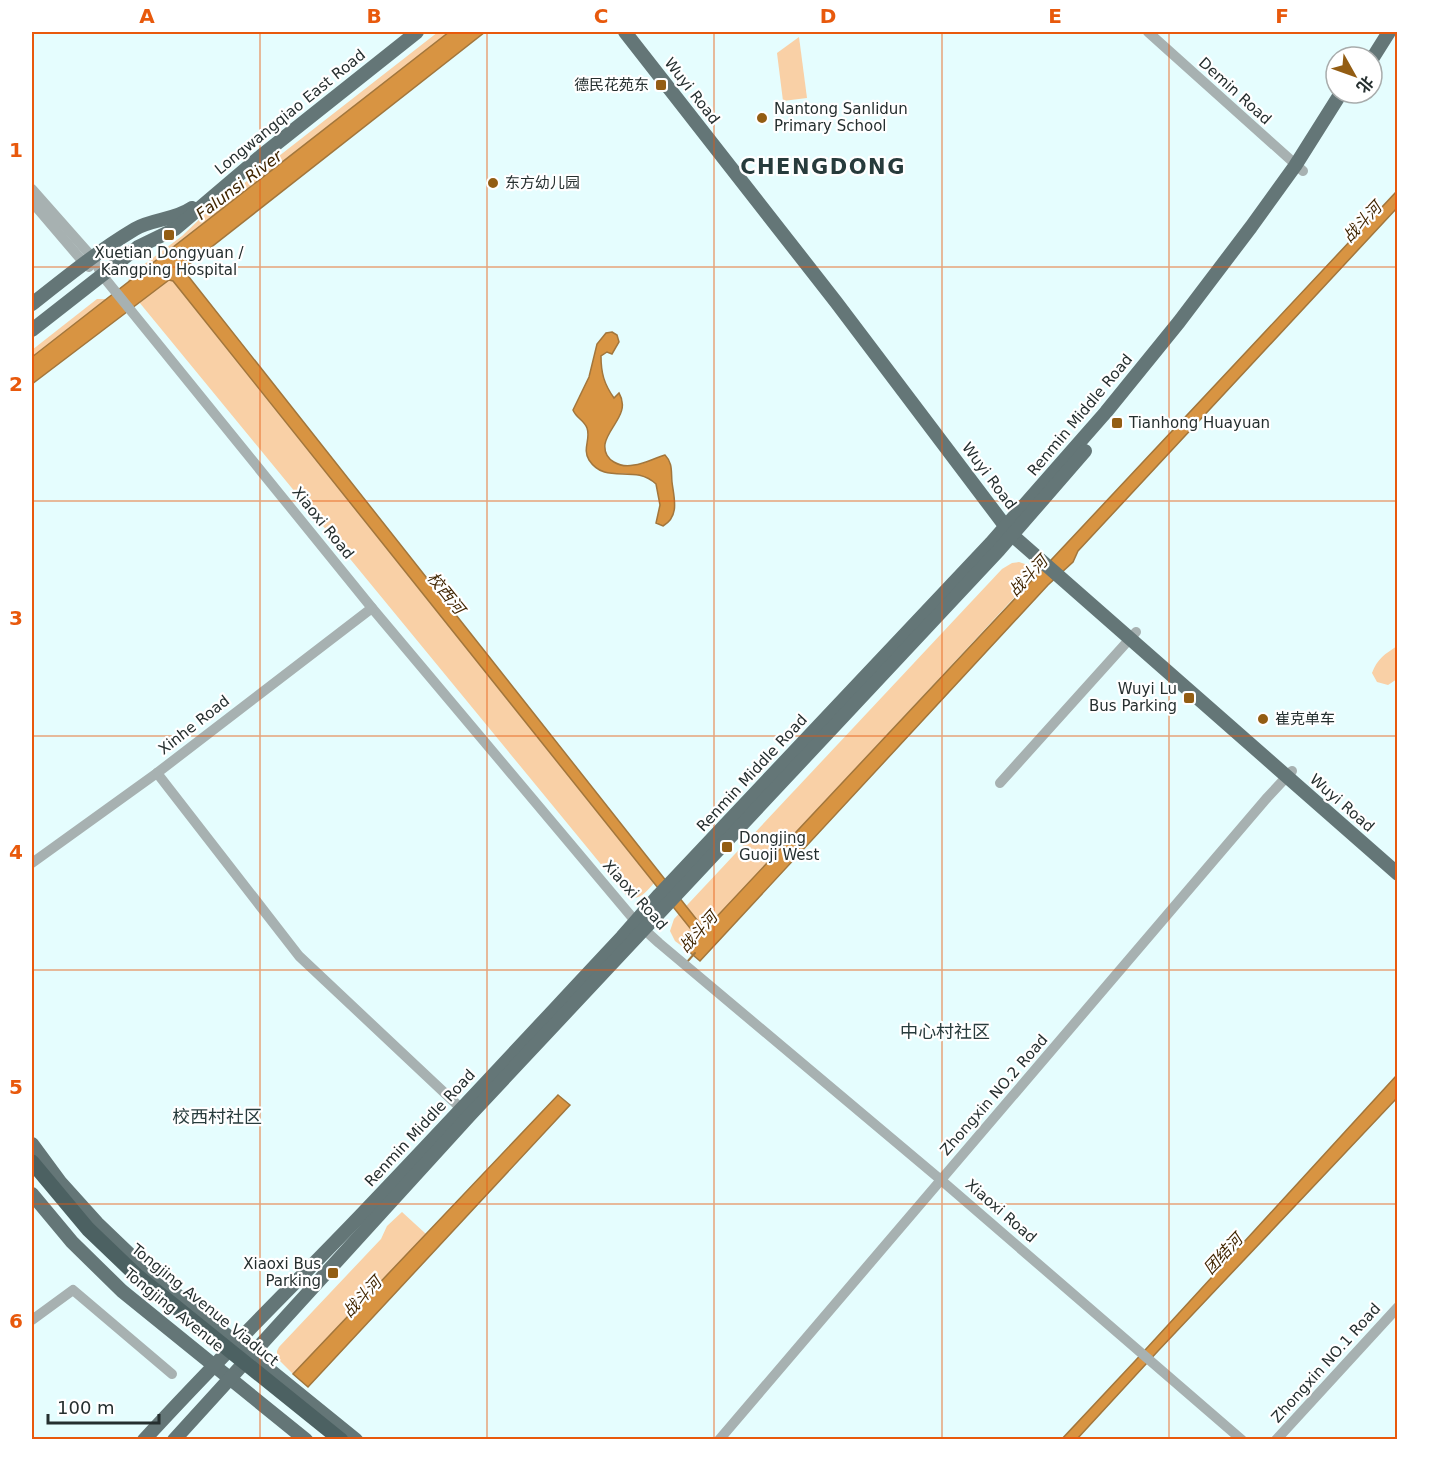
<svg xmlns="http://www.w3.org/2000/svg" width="1429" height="1471" font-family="'DejaVu Sans','Noto Sans SC',sans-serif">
<rect width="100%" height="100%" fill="#e5fdfe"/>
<!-- green -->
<g fill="#f9d0a6">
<polygon points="438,32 449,32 128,282 130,275 182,236 206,213"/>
<polygon points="799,37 807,98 783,101 777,53"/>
<path d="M169,280L173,281L654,883C646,892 639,902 627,896L139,302Z"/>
<polygon points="97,299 106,299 32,357 32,350"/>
<polygon points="1019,562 1025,564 1037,573 687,950 675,941 670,931 674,919 1002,569 1012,563"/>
<path d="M1397,646V679L1388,685L1377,682L1372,673C1377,659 1385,654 1397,646Z"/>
<polygon points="402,1212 426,1234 293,1374 277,1358 277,1351 279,1347 381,1239 387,1226"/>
</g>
<!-- water -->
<g fill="#d89442" stroke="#a2763c" stroke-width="1.5">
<polygon points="449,32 485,32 186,267 185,272 701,925 708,926 1397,191 1397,208 1078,551 1073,562 1048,585 700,961 687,950 694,941 694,933 173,281 169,280 32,384 32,357"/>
<path d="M612,332L617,335L619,342L612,354L607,352L601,356C601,373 604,384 614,398L619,393C631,413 608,427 605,444C603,461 621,468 634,465C645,464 654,458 665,455C673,463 671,472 672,482C674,498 680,516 663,526L656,523L660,505L656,484C634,463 606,486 589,460C582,449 591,439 587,428C584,420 576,418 573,410L589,377L597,344L606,333Z"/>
<polygon points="1397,1075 1397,1098 1158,1351 1077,1439 1061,1440 1135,1361"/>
<polygon points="558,1095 570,1105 308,1387 293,1374"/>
</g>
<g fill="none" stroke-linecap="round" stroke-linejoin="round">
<!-- stream -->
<polyline stroke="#a2763c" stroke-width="2" points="687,962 695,953"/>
<!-- minor -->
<g stroke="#a7b1b1" stroke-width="10">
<polyline points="1148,32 1303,171"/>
<polyline points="32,189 93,258 102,275 372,608 636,922 659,943 941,1180 1242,1440"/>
<polyline points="32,202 84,263 89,267"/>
<polyline points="157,773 299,956 467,1114"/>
<polyline points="1000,783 1136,632"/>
<polyline points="32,863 157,773 372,608"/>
<polyline points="32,1320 73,1290 172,1374"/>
<polyline points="719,1440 1266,799 1292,771"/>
<polyline points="1276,1440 1398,1307"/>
</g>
<!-- major -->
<g stroke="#647677" stroke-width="14">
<polyline points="625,32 836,302 1012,535 1398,874"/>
<polyline points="1372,59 1389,32"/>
<path d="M32,304C65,278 98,251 135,229C152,219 175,220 192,208"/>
<polyline points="32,330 138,247 175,229 261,156 417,32"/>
<polyline points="32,1144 60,1182 97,1223 145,1269 356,1440"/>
<polyline points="32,1194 72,1242 122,1291 306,1440"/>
<path d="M144,1440C214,1363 289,1290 361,1215C449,1123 535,1030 622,937L659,895L991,543L1106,412L1179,322L1251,227L1295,166L1341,93"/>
<polyline points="174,1440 469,1116 999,550 1085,451"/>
</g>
<!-- highway-bridge -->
<polyline stroke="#4c6162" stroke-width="15" points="32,1162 88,1229 136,1275 341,1440"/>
</g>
<!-- grid -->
<path fill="none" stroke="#e8590c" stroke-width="1.5" stroke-opacity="0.55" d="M260,32V1440M487,32V1440M714,32V1440M942,32V1440M1169,32V1440M32,267H1398M32,501H1398M32,736H1398M32,970H1398M32,1204H1398"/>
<!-- markers -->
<g fill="#935d13" stroke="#fff" stroke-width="2">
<rect x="655" y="79" width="12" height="12" rx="3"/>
<circle cx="762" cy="118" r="6"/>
<circle cx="493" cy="183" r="6"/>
<rect x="163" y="229" width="12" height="12" rx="3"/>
<rect x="1111" y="417" width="12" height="12" rx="3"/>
<rect x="1183" y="692" width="12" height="12" rx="3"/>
<circle cx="1263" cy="719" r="6"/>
<rect x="721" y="841" width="12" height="12" rx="3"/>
<rect x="327" y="1267" width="12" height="12" rx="3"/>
</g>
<g text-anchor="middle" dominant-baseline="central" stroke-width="4.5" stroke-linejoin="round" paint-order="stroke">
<!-- poi labels -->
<g font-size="15" fill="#252f2f" stroke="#fff" text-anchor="start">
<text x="649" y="85" text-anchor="end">德民花苑东</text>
<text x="774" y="109">Nantong Sanlidun<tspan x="774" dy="17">Primary School</tspan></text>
<text x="505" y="183">东方幼儿园</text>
<text x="169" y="253" text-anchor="middle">Xuetian Dongyuan /<tspan x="169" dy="17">Kangping Hospital</tspan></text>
<text x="1129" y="423">Tianhong Huayuan</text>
<text x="1177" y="689" text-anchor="end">Wuyi Lu<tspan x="1177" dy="17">Bus Parking</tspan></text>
<text x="1275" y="719">崔克单车</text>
<text x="739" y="838">Dongjing<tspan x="739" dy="17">Guoji West</tspan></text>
<text x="321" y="1264" text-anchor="end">Xiaoxi Bus<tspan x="321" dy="17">Parking</tspan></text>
</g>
<!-- street labels -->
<g font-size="15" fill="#252f2f" stroke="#fff">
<text transform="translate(692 91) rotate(52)">Wuyi Road</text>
<text transform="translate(1235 91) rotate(42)">Demin Road</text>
<text transform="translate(290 112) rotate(-39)">Longwangqiao East Road</text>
<text transform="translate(1080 415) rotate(-50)">Renmin Middle Road</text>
<text transform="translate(989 476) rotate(53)">Wuyi Road</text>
<text transform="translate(323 523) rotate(51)">Xiaoxi Road</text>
<text transform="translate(194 725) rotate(-38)">Xinhe Road</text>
<text transform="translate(752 773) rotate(-47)">Renmin Middle Road</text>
<text transform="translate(1342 803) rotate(41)">Wuyi Road</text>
<text transform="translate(635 895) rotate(48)">Xiaoxi Road</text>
<text transform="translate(994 1095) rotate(-49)">Zhongxin NO.2 Road</text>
<text transform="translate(420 1128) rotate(-47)">Renmin Middle Road</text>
<text transform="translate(1001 1211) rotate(41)">Xiaoxi Road</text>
<text transform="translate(205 1305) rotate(39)">Tongjing Avenue Viaduct</text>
<text transform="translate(174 1310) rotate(39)">Tongjing Avenue</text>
<text transform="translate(1326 1363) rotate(-48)">Zhongxin NO.1 Road</text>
</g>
<!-- water labels -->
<g font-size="16" font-style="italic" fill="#412602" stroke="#fff">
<text transform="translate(239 185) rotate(-37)">Falunsi River</text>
<text transform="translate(1362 222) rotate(-47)">战斗河</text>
<text transform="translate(1028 576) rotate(-47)">战斗河</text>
<text transform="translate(446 593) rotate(51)">校西河</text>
<text transform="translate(698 932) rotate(-48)">战斗河</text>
<text transform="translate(1223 1254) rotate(-47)">团结河</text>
<text transform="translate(362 1297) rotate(-47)">战斗河</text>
</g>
<!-- quarter labels -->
<g font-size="18" fill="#273b3c" stroke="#fff">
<text x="945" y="1031">中心村社区</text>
<text x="217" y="1116">校西村社区</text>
</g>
<!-- district labels -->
<g font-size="21" font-weight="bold" letter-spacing="1.5" fill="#273b3c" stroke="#fff">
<text x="823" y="167">CHENGDONG</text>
</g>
</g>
<!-- border -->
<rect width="1429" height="1471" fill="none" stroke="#ffffff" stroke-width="66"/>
<!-- north arrow -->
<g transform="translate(1354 75) rotate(130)"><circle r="28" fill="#ffffff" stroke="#a8acac" stroke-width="1.5"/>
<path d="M0-4.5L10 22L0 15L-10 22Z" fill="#935d13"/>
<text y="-9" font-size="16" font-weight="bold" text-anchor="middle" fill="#252f2f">北</text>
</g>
<!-- scale -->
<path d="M48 1414v9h111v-9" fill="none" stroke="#252f2f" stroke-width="3"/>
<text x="57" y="1414" font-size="18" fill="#252f2f" stroke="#ffffff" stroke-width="4.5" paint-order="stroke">100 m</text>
<rect x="33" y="33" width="1363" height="1405" fill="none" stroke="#e8590c" stroke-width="2"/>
<g font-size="20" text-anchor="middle" font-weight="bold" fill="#e8590c">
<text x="147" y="23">A</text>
<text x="374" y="23">B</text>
<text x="601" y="23">C</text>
<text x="828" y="23">D</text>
<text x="1055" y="23">E</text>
<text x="1282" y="23">F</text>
<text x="16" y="157">1</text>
<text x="16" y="391">2</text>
<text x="16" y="625">3</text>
<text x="16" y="859">4</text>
<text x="16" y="1094">5</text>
<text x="16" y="1328">6</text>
</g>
</svg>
